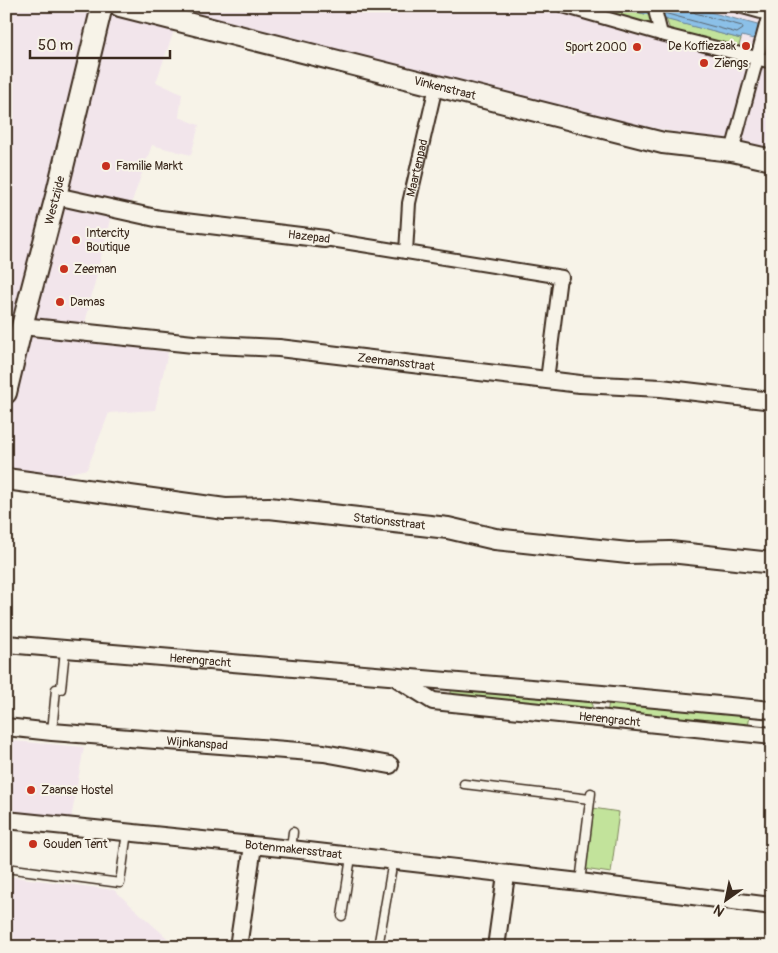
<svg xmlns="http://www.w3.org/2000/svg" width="778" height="953" font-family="Pangolin,sans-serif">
<rect width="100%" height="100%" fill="#f7f3e8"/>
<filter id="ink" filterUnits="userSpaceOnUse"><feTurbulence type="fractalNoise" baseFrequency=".02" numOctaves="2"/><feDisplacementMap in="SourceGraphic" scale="10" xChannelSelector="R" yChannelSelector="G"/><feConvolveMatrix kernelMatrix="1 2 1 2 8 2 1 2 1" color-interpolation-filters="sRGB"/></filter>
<g filter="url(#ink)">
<!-- built -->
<g fill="#f2e5eb">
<polygon points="6,6 96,6 111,12 175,28 156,82 182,94 179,117 199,125 191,155 152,145 131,204 114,203 81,340 168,352 155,410 109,413 87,469 6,487"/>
<polygon points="161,6 772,6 772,151 633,124 406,68 228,21"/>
<polygon points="6,723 13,741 84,747 71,819 7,830 6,834"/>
<polygon points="6,876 114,890 177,947 6,947"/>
</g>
<!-- green -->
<g fill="#c2e39b" stroke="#7e865c">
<polygon points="605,6 614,6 653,16 657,27 600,11"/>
<polygon points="666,19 741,39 738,49 670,30"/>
<polygon points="452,686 593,699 591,713 450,700"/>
<polygon points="609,701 750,714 748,728 607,714"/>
<polygon points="593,808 619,812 611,873 584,869"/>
</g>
<!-- water -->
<polygon fill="#8bc0e8" stroke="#6b8497" points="614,6 688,6 772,29 772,44 742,36 741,39"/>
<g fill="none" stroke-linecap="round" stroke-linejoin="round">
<!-- shore -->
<polyline stroke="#5b666f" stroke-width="1" points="664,13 737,33 743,29 742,26 695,13 692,10 691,6"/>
<defs>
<g id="service">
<polyline points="52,732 56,689 61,689 65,650"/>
<polyline points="464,784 590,799"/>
<polyline points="291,849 293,832"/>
<polyline points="6,868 120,883 127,832"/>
<polyline points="580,882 591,793"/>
<polyline points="342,916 351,857"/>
<polyline points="378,947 393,861"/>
</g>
<g id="pedestrian">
<polyline points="563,6 661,34 772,62"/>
<polyline points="654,6 661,34"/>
<polyline points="739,6 772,15"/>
<polyline points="732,151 769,14"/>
<polyline points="325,239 562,277"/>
<path id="s1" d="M406,252L409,203L436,86"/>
<polyline points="547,380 560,277"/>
</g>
<g id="minor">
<polyline points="56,196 160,219 325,239"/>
<path id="s2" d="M22,326L193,344L279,348L580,384L661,388L772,401"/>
<path id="s3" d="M6,644L602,694L772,710"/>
<path id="s4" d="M398,679L433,701L772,736"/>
<path id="s5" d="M6,727L52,732L324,753L390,765"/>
<path id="s6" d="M6,820L291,849L580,882L772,906"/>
<polyline points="238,947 253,846"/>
<polyline points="496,947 506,875"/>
</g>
<g id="tertiary">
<path id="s7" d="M120,6L663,143L732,151L772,160"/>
<path id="s8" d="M6,393L22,326L56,196L102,6"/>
<path id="s9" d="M6,479L225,509L269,508L448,528L495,539L628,553L670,552L772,563"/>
</g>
</defs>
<!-- service casing -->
<use href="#service" stroke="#3b2a1e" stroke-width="11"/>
<!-- pedestrian casing -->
<use href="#pedestrian" stroke="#3b2a1e" stroke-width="16"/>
<!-- minor casing -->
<use href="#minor" stroke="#3b2a1e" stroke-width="20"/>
<!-- tertiary casing -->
<use href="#tertiary" stroke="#3b2a1e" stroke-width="24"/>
<!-- service -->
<use href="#service" stroke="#f7f3e8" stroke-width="8"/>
<!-- pedestrian -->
<use href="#pedestrian" stroke="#f7f3e8" stroke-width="12"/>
<!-- minor -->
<use href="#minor" stroke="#f7f3e8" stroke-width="16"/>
<!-- tertiary -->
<use href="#tertiary" stroke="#f7f3e8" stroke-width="20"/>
</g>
</g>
<!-- markers -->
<g fill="#c8321e" stroke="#f7f3e8" stroke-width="2">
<circle cx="746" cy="46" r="5"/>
<circle cx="637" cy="47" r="5"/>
<circle cx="704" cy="63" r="5"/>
<circle cx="106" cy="166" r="5"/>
<circle cx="76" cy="240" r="5"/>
<circle cx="64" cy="269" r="5"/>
<circle cx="60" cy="302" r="5"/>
<circle cx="31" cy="790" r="5"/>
<circle cx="33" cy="844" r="5"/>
</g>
<g text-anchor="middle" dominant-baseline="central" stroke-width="4" stroke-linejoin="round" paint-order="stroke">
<!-- poi labels -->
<g font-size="12" fill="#3b2a1e" stroke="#f7f3e8" text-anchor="start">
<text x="736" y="46" text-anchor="end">De Koffiezaak</text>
<text x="627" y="47" text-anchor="end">Sport 2000</text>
<text x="714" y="63">Ziengs</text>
<text x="116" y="166">Familie Markt</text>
<text x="86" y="233">Intercity<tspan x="86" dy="14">Boutique</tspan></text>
<text x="74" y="269">Zeeman</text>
<text x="70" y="302">Damas</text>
<text x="41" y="790">Zaanse Hostel</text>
<text x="43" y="844">Gouden Tent</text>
</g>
<!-- street labels -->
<g font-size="12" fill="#3b2a1e" stroke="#f7f3e8">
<text stroke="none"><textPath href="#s7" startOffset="335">Vinkenstraat</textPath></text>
<text stroke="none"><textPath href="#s1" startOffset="85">Maartenpad</textPath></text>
<text stroke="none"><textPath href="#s8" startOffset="199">Westzijde</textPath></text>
<text transform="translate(309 237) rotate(7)">Hazepad</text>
<text stroke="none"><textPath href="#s2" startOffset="376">Zeemansstraat</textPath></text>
<text stroke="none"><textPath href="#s9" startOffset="386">Stationsstraat</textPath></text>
<text stroke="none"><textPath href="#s3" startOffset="195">Herengracht</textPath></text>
<text stroke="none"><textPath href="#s4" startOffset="219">Herengracht</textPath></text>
<text stroke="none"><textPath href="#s5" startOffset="192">Wijnkanspad</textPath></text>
<text stroke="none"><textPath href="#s6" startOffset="289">Botenmakersstraat</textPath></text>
</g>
</g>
<!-- margin -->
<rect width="778" height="953" fill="none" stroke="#f7f3e8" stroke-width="25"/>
<rect x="12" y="12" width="753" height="928" fill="none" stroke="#3b2a1e" stroke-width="2" filter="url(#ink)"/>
<!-- north arrow -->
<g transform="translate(726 900) rotate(213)" stroke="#f7f3e8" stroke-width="4" paint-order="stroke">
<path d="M0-4L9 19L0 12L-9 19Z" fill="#3b2a1e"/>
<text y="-8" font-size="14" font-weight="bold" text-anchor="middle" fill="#3b2a1e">N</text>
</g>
<!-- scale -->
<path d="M30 50v8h140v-8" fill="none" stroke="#3b2a1e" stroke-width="2.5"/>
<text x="38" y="50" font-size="15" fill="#3b2a1e" stroke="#f7f3e8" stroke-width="4" paint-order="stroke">50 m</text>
</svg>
